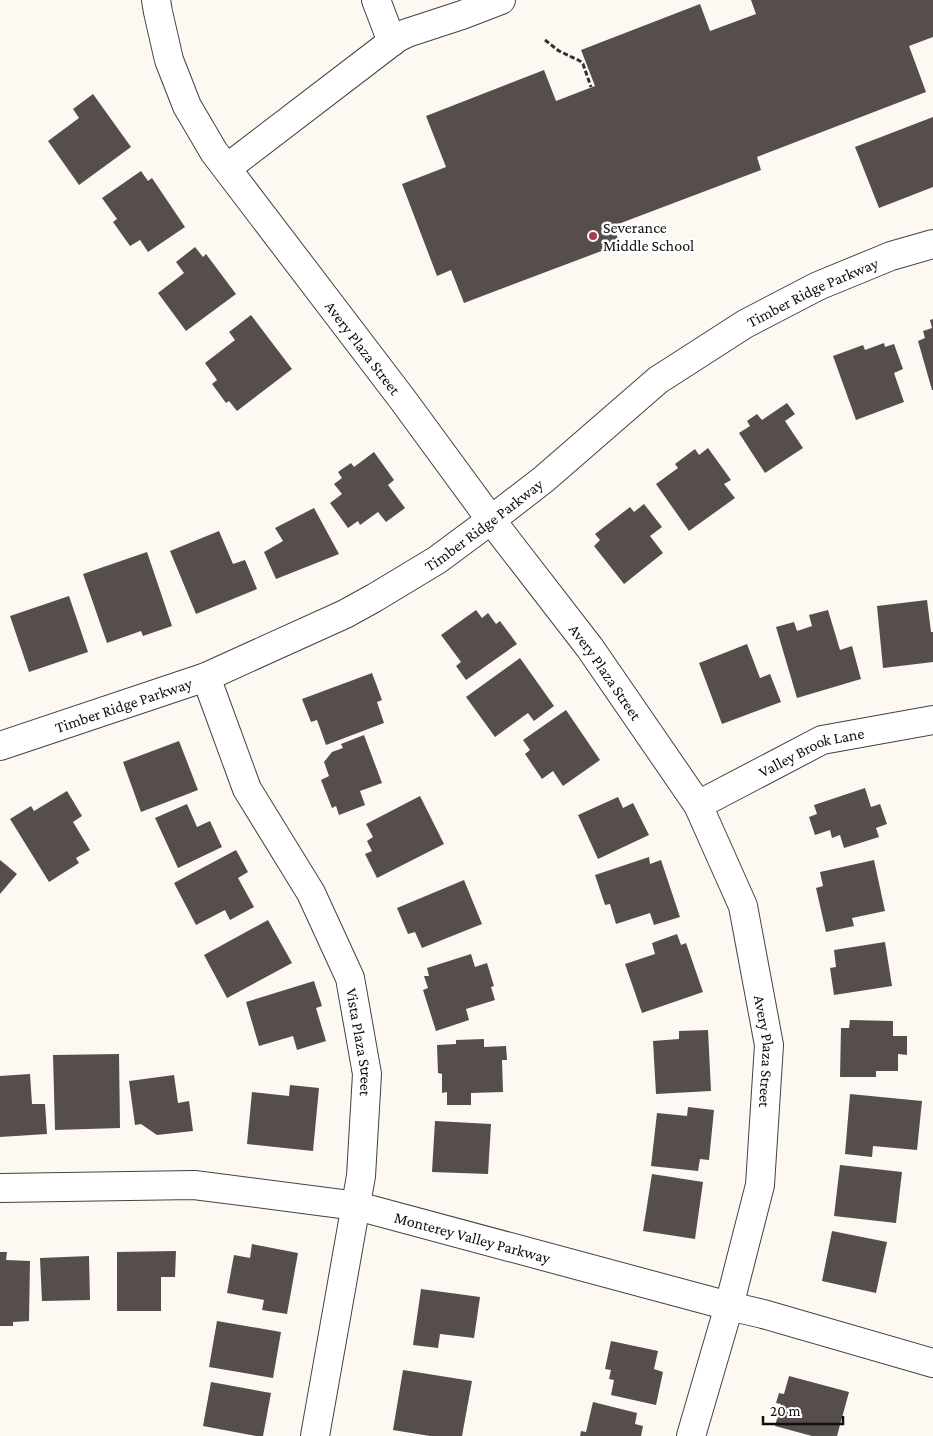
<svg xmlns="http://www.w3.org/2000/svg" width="933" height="1436" font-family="'Crimson Pro',serif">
<rect width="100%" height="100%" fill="#fdf9f2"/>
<!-- building -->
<g fill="#564e4c">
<polygon points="751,0 933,0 933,37 909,46 926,92 757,157 761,170 613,226 620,244 464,303 451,270 437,276 402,184 446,167 426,116 544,70 556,101 595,86 581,50 700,4 710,31 756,14"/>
<polygon points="93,94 131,147 79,185 48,141 79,118 73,109"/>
<polygon points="933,117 933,187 879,208 855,147"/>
<polygon points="141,171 148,181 152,178 185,227 148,252 140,240 130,246 113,222 117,219 102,198"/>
<polygon points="195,247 203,257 206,254 236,294 186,331 158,293 184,273 176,262"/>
<polygon points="251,315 292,369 237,411 229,401 226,403 212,384 217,380 205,363 235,340 229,332"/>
<polygon points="933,319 933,390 932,390 918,341 925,338 923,331 932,328 930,320"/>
<polygon points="884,343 885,347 894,344 903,369 894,373 904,402 856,420 833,356 863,345 865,350"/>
<polygon points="787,403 795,414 785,421 803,448 765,473 739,433 750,426 747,421 757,414 762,420"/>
<polygon points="708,448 731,480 724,484 735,498 689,531 656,484 678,468 675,464 695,449 699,455"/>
<polygon points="374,452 394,480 388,485 405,508 386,522 378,512 360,525 358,521 348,528 330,503 342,494 334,484 342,478 338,472 351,463 354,467"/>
<polygon points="644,504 662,527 650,536 663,553 624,584 594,546 600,540 595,534 630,507 634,512"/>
<polygon points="314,508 339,554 276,579 264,552 283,541 275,528"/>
<polygon points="219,531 233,564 245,560 257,589 196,614 170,551"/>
<polygon points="147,552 172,626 143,636 141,631 107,643 83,574"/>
<polygon points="69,596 88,652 29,672 10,616"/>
<polygon points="927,600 931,632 933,632 933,662 883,668 877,606"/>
<polygon points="476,610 482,618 488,613 496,624 500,621 517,644 466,680 456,666 461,662 441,635"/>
<polygon points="828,610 840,650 852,646 861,679 797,698 776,627 794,622 797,631 812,626 809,615"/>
<polygon points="747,644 760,678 770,674 781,702 722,724 699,663"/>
<polygon points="520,658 554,706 534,721 528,713 495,737 466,697"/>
<polygon points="372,673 382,700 377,702 384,723 326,745 317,720 311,722 302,699"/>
<polygon points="566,710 600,760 563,786 553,771 542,779 525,754 530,750 523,740"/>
<polygon points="364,735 382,783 360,791 365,805 339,815 336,806 332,808 321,780 329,776 324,762 332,752 343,748 341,744"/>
<polygon points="179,741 198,790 141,812 123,762"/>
<polygon points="865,788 871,807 880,804 887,824 876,828 879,837 844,848 840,835 832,838 830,830 815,835 809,817 817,814 814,805"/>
<polygon points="67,791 82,816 73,822 90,850 76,858 79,863 49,882 10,819 31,806 34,811"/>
<polygon points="420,796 444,844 377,878 365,854 372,851 367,841 373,837 366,824"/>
<polygon points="618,797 623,808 633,803 649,835 598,859 578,815"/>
<polygon points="187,804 197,827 210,821 222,847 178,868 155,818"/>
<polygon points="236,850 248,872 238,878 254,907 230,920 225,910 196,925 174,883"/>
<polygon points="649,857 650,864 661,860 680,917 654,925 650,913 616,924 610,904 605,905 595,875"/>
<polygon points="0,860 17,874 0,894"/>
<polygon points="874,860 885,911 852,918 854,926 826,932 816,888 823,886 820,872"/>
<polygon points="464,880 482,924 422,948 415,932 408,934 397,908"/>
<polygon points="268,920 292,963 227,998 204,955"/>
<polygon points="677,934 681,945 686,943 703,992 642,1013 625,964 655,954 652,943"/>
<polygon points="885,942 892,986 834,995 830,968 836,967 834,950"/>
<polygon points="471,954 475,967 487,963 494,986 491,987 495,1000 466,1009 469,1020 436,1031 423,990 428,988 424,976 429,976 427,968"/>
<polygon points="314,981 322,1006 316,1008 326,1041 297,1050 293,1036 259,1046 246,1002"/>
<polygon points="850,1020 893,1021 893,1036 907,1036 907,1055 898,1054 898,1071 876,1071 876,1077 840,1077 841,1028 849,1028"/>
<polygon points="708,1030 711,1091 656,1094 653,1041 679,1039 679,1031"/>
<polygon points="484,1039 484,1047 506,1046 507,1060 502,1060 503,1092 471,1093 471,1105 447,1105 447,1092 442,1093 442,1074 438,1073 437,1045 456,1044 456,1040"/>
<polygon points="119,1054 120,1128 55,1130 53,1055"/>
<polygon points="30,1074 32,1104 45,1104 47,1134 0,1137 0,1076"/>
<polygon points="174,1075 178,1103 189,1101 193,1131 157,1135 141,1124 135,1125 129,1081"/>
<polygon points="290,1085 319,1088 313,1151 247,1144 252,1092 289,1096"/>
<polygon points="850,1094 922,1101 917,1150 873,1146 872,1157 845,1154"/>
<polygon points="688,1107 714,1110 709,1160 700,1159 698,1171 651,1166 657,1113 687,1116"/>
<polygon points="435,1121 491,1124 488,1174 432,1172"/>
<polygon points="840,1165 902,1172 896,1223 834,1216"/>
<polygon points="652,1174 703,1182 695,1239 643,1231"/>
<polygon points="832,1231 887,1242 876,1293 822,1281"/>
<polygon points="252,1244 298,1253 287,1314 262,1310 264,1300 227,1293 234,1255 250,1258"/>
<polygon points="176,1251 175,1277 161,1277 161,1311 117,1311 117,1252"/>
<polygon points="0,1252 7,1252 6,1260 30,1261 29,1321 13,1322 13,1326 0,1326"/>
<polygon points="89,1256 90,1300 42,1301 40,1258"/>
<polygon points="421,1289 480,1297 474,1338 440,1334 438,1348 413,1345"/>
<polygon points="217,1321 281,1332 273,1378 209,1367"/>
<polygon points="611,1341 658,1351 654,1369 663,1372 656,1405 611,1395 614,1380 609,1379 611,1370 605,1369"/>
<polygon points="403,1370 472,1381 462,1436 430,1436 393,1430"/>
<polygon points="789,1376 849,1392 837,1436 812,1436 775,1426 781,1404 776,1403 779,1393 784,1394"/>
<polygon points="211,1382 271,1393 263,1436 256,1436 203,1426"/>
<polygon points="593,1402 637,1413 635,1424 643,1426 641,1436 580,1436 581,1431 586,1432"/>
</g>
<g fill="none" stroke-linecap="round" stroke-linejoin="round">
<defs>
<g id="minor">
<path id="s1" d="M156,0L158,12L169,60L187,106L214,152L403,400L491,520L590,648L698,805L743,906L769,1045L760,1185L729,1306L691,1436"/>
<polyline points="376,0 392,42"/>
<polyline points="227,168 397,38 407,33 462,15 501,0"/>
<path id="s2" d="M206,677L247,789L311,893L350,978L367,1074L361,1176L315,1436"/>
<path id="s3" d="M0,746L206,677L345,614L374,598L437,560L491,520L544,479L658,380L745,324L818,286L891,256L933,244"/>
<path id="s4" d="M698,805L822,740L933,720"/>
<path id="s5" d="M0,1188L194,1185L357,1206L729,1306L763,1314L933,1363"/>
</g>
</defs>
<!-- minor casing -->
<use href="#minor" stroke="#424242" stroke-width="30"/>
<!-- path -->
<polyline stroke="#313131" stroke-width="3" stroke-dasharray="5 2.5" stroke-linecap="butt" points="545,40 559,51 580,61 583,64 591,87"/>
<!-- minor -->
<use href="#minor" stroke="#fff" stroke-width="28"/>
</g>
<!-- markers -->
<circle fill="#ae3852" stroke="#fff" stroke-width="2" cx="593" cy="236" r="5"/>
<g text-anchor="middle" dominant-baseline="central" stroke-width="5" stroke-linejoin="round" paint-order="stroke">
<!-- poi labels -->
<g font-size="16" fill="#0f0f0f" stroke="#fff" text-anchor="start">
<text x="603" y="227">Severance<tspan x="603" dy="18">Middle School</tspan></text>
</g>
<!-- street labels -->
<g font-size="16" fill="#0f0f0f" stroke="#fff">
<text stroke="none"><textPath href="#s3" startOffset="940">Timber Ridge Parkway</textPath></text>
<text stroke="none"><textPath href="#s1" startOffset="410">Avery Plaza Street</textPath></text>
<text stroke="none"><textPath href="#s3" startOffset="535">Timber Ridge Parkway</textPath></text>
<text stroke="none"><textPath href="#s1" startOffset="815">Avery Plaza Street</textPath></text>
<text stroke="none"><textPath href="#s3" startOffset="130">Timber Ridge Parkway</textPath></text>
<text stroke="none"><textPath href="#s4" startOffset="126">Valley Brook Lane</textPath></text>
<text stroke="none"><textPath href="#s2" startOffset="400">Vista Plaza Street</textPath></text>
<text stroke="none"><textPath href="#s1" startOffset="1235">Avery Plaza Street</textPath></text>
<text stroke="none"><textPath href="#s5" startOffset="478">Monterey Valley Parkway</textPath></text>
</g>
</g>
<!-- scale -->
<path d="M763 1416v8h80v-8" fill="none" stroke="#0f0f0f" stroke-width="2.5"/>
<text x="770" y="1416" font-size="15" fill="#0f0f0f" stroke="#ffffff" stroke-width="4" paint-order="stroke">20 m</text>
</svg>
